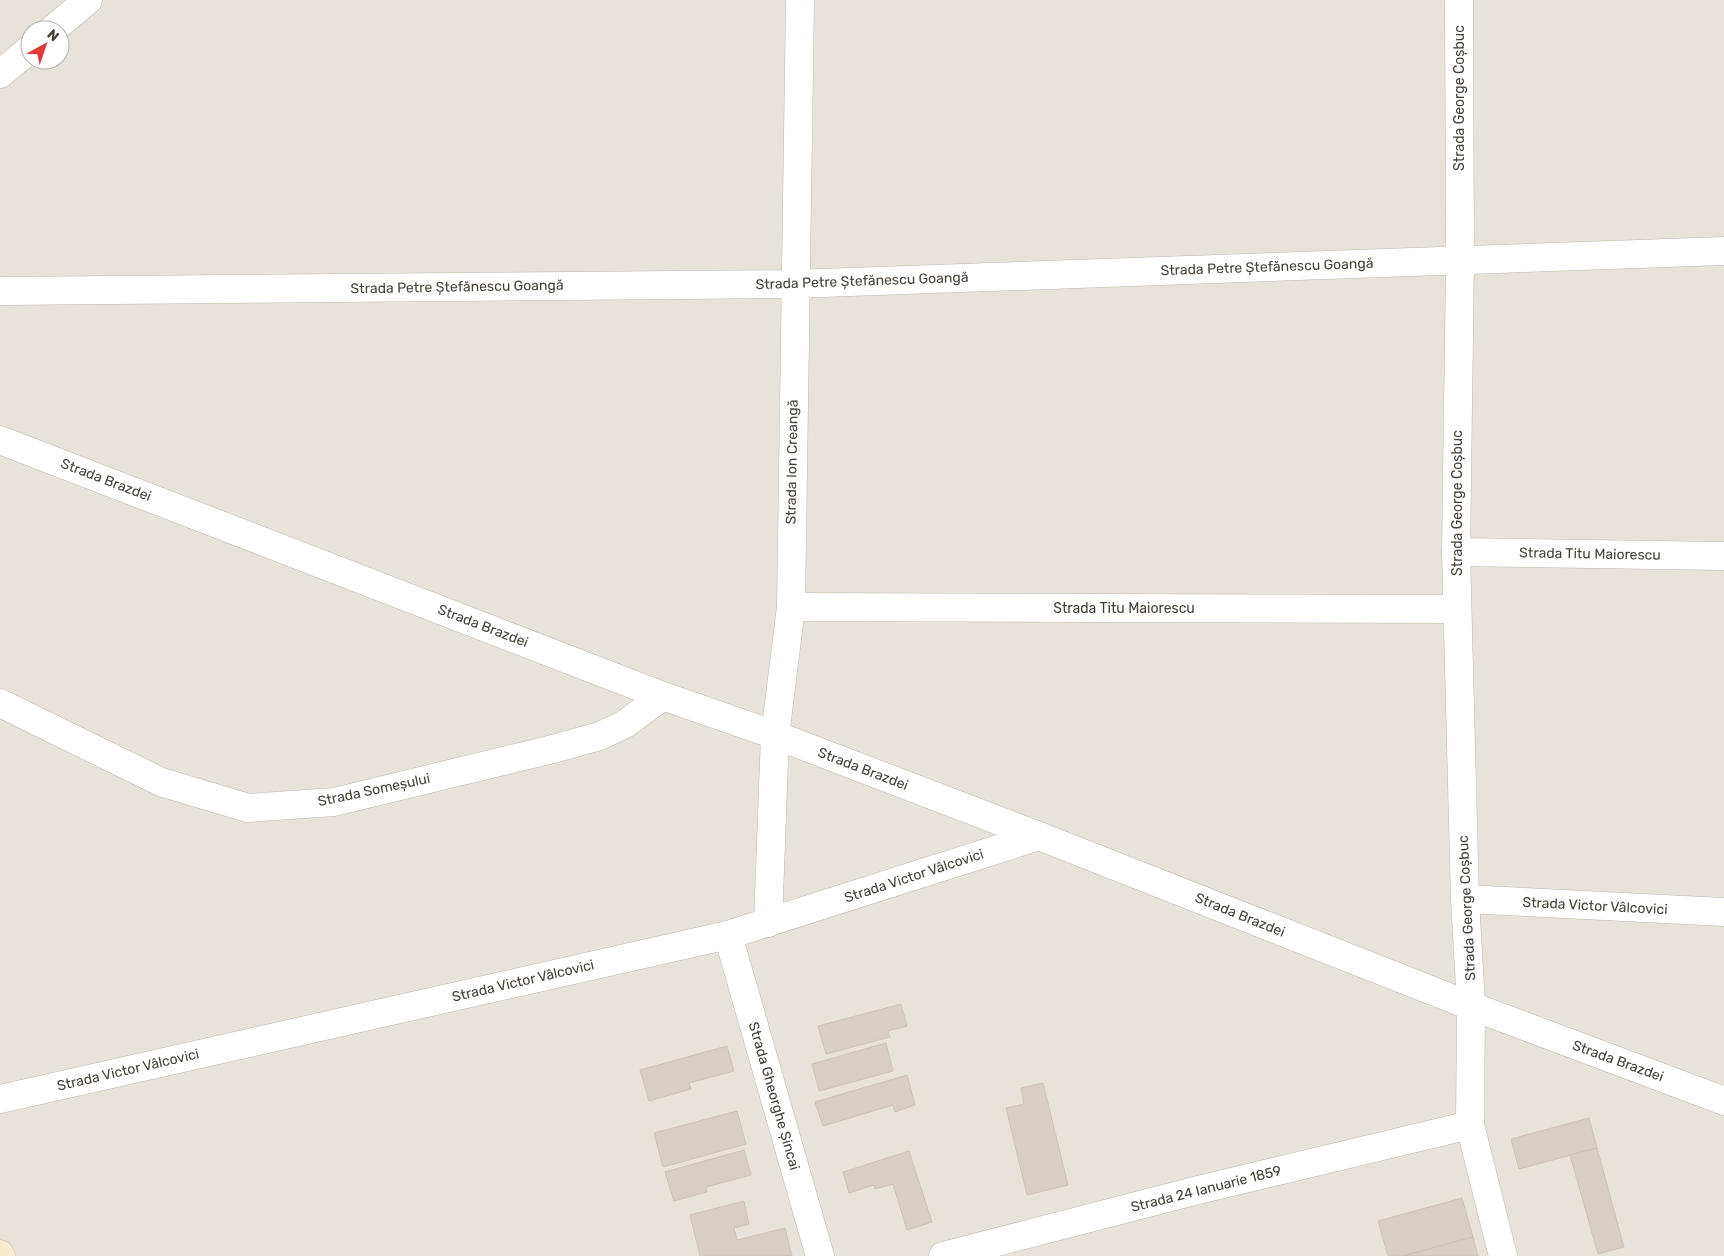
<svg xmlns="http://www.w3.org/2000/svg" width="1724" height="1256" font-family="Rubik,sans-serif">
<rect width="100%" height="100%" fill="#f4f0ec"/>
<!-- residential -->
<path fill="#e7e2da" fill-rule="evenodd" d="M0,0H1724V1256H0ZM30,30H60V60H30Z"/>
<!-- building -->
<g fill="#d7cec5" stroke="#cec2b6">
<polygon points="901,1004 907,1026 888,1031 890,1037 826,1054 818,1026"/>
<polygon points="886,1043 893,1071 819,1091 812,1064"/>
<polygon points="727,1046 734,1071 689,1083 691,1089 649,1101 640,1070"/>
<polygon points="907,1075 915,1105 895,1112 893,1105 823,1126 815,1102"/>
<polygon points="1043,1083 1068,1185 1027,1195 1006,1108 1024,1104 1021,1088"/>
<polygon points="737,1111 746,1144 663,1167 654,1133"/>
<polygon points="1589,1118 1597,1148 1519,1169 1511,1139"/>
<polygon points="1597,1148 1624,1247 1598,1254 1570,1155"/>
<polygon points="744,1150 751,1175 706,1187 707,1192 674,1201 665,1172"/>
<polygon points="909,1151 932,1222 907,1230 893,1184 875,1189 874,1185 849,1193 843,1172"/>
<polygon points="1462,1198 1473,1237 1403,1256 1388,1256 1378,1221"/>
<polygon points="744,1201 749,1224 734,1228 737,1240 785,1228 792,1256 700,1256 690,1215"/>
<polygon points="1473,1237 1478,1256 1403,1256"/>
</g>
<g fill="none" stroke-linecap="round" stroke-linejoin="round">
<defs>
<g id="minor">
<polyline points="1459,0 1460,261 1456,552 1465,899 1471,1006 1470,1125 1503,1256"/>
<polyline points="52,30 88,0"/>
<polyline points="0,74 30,49"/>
<polyline points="0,291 794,284 1724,251"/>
<polyline points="1456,552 1724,556"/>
<polyline points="791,607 1457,609"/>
<polyline points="0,703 161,782 248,808 334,802 549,750 600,736 625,724 663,696"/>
<polyline points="1465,899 1724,912"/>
<polyline points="768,923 775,735 791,607 800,0"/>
<polyline points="728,935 820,1256"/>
<polyline points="0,1099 728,935 1039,836"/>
<polyline points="943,1256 1198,1190 1470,1125"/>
</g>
<polyline id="tertiary" points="0,440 663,696 775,735 1039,836 1471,1006 1724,1101"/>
<polyline id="secondary" points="0,1254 1,1256"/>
</defs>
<!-- minor casing -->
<use href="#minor" stroke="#beb7af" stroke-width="29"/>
<!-- tertiary casing -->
<use href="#tertiary" stroke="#beb7af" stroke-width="29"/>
<!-- secondary casing -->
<use href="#secondary" stroke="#cebda1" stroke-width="29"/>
<!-- minor -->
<use href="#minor" stroke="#fff" stroke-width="28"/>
<!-- tertiary -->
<use href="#tertiary" stroke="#fff" stroke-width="28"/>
<!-- secondary -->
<use href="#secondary" stroke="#f8ead1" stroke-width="28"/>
</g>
<g text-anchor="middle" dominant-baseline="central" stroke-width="4.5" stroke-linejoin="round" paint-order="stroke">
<!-- street labels -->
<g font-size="14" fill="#47413a" stroke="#fff">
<text transform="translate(1459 98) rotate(-90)">Strada George Coșbuc</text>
<text transform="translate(1267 267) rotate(-2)">Strada Petre Ștefănescu Goangă</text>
<text transform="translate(862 281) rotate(-2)">Strada Petre Ștefănescu Goangă</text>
<text transform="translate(457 287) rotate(-1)">Strada Petre Ștefănescu Goangă</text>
<text transform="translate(792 462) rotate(-89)">Strada Ion Creangă</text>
<text transform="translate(106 480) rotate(21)">Strada Brazdei</text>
<text transform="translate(1457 503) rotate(-90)">Strada George Coșbuc</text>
<text transform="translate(1590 554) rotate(1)">Strada Titu Maiorescu</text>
<text x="1124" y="608">Strada Titu Maiorescu</text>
<text transform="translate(483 626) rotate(21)">Strada Brazdei</text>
<text transform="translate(863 769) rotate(21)">Strada Brazdei</text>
<text transform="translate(374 790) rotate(-12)">Strada Someșului</text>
<text transform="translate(914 876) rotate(-18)">Strada Victor Vâlcovici</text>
<text transform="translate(1595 906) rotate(3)">Strada Victor Vâlcovici</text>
<text transform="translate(1467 908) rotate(-93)">Strada George Coșbuc</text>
<text transform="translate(1240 915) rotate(22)">Strada Brazdei</text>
<text transform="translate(523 981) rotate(-13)">Strada Victor Vâlcovici</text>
<text transform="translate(1618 1061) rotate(20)">Strada Brazdei</text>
<text transform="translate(128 1070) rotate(-13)">Strada Victor Vâlcovici</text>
<text transform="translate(774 1096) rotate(74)">Strada Gheorghe Șincai</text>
<text transform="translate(1206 1189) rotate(-14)">Strada 24 Ianuarie 1859</text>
</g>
</g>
<!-- north arrow -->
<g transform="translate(45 45) rotate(40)"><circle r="24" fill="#ffffff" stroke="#b5b3b0"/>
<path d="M0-4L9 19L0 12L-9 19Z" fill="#e03c37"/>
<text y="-8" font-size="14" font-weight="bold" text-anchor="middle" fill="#47413a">N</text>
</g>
</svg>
